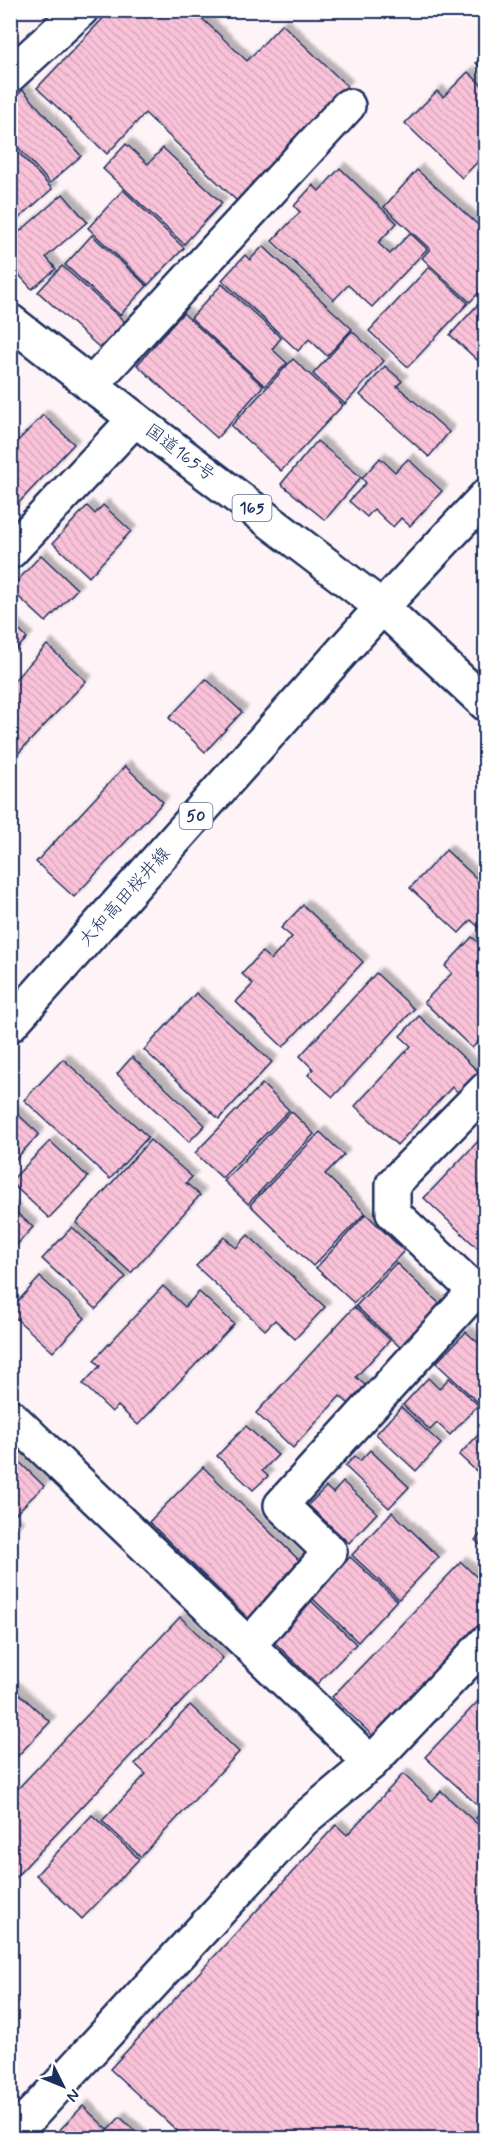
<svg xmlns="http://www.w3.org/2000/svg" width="496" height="2149" font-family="Mynerve,'Klee One',sans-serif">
<defs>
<pattern id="building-back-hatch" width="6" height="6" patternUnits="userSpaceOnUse" patternTransform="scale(1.5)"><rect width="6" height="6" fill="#fac2d8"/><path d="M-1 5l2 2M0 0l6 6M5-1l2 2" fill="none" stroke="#d6a7bc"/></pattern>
<filter id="shadow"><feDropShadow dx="5.5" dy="-5.5" stdDeviation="1.5" flood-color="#0004"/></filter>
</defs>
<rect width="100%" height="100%" fill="#fef3f7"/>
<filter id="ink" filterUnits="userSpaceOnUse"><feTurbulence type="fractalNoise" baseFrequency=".0167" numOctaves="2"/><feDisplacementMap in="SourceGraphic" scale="12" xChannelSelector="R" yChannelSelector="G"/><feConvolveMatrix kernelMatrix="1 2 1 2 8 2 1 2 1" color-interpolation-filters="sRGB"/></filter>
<g filter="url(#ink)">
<!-- building -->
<g fill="url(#building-back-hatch)" stroke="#1b2f5e" stroke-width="1.5" filter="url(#shadow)">
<polygon points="111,10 193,10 247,61 282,24 347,86 238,202 145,113 107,154 37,88"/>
<polygon points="486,53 486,73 476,63"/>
<polygon points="468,72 486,89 486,153 462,178 405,123 437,91 443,97"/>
<polygon points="23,90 81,156 50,183 10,138 10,101"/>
<polygon points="10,143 52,189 10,226"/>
<polygon points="126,144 148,164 163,148 222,203 184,244 103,169"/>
<polygon points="340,168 397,223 378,243 390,254 410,233 427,249 372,307 348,285 334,300 272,241 300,212 294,206 313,185 319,191"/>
<polygon points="417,170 486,232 486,285 470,302 422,258 430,249 384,207"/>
<polygon points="123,190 184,248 148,285 88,228"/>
<polygon points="63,194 87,222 46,257 56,269 32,289 10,265 10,240"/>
<polygon points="486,206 486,218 480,213"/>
<polygon points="92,235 147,286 120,315 65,265"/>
<polygon points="263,246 352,329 327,356 309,339 298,351 222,280 245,255 250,260"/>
<polygon points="62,266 125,322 100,348 38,292"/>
<polygon points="429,267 468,303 408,367 369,331"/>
<polygon points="222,284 281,338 272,349 287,363 265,386 191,318"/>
<polygon points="484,298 486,299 486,368 450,335"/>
<polygon points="183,313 263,386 217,438 137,365"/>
<polygon points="352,331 384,361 345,404 313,374"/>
<polygon points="293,359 343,405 281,471 231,426"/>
<polygon points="385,366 402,381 397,386 449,432 429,457 360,395"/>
<polygon points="43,415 74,444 10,512 10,449"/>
<polygon points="317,441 361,477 325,520 281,484"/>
<polygon points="380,458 395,472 408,459 442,491 410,526 401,518 393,527 374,509 367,517 349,501 366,483 362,478"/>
<polygon points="103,505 131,531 89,577 53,543 87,506 95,514"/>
<polygon points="41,555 77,589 46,622 10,589"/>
<polygon points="10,622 27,638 10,656"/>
<polygon points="47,645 86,681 10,762 10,685"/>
<polygon points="206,679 242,712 205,752 169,718"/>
<polygon points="125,766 163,802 74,897 36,862"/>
<polygon points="446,850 486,887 486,934 471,920 459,933 410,888"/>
<polygon points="303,905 363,962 283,1047 236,1002 253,984 242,974 262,952 271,960 292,937 281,928"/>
<polygon points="472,937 486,950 486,1034 472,1048 424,1002 452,973 445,966"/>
<polygon points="376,973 414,1009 333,1097 308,1075 313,1069 300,1056"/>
<polygon points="196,993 272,1062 219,1119 144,1050"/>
<polygon points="419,1016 479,1072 459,1093 452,1087 397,1145 355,1106 411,1046 400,1036"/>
<polygon points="132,1057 205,1125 189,1142 117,1074"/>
<polygon points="63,1059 148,1137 110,1179 24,1100"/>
<polygon points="262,1084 289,1110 222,1178 195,1153"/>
<polygon points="10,1107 39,1134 10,1165"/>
<polygon points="291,1111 314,1134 248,1204 224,1181"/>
<polygon points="320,1132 344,1155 325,1174 365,1213 313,1266 250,1205"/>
<polygon points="486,1133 486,1256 424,1198"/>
<polygon points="150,1140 192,1177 186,1183 200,1195 131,1273 76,1223"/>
<polygon points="50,1141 88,1177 49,1218 10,1182"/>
<polygon points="10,1207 33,1227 10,1252"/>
<polygon points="366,1214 404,1251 354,1303 316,1268"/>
<polygon points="72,1227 126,1277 96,1309 42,1259"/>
<polygon points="248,1235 325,1307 295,1339 275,1320 265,1330 196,1266 224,1237 236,1248"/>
<polygon points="396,1263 442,1306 402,1349 356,1306"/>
<polygon points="40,1277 85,1318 53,1352 10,1313 10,1310"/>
<polygon points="163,1286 185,1307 199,1292 234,1324 138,1425 118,1406 112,1412 83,1384 100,1366 94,1360"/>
<polygon points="354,1307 390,1340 356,1377 366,1386 349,1404 340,1396 293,1448 256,1413"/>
<polygon points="466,1332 486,1350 486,1399 480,1404 436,1363"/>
<polygon points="428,1378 439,1389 449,1378 478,1405 450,1435 437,1423 430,1430 403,1405"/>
<polygon points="401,1407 441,1444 416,1471 376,1434"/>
<polygon points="246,1426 278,1455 262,1471 268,1476 253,1490 217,1456"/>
<polygon points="486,1427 486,1480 459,1455"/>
<polygon points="370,1450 409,1487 389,1508 345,1466 355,1456 360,1461"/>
<polygon points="10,1453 44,1486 13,1516 10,1514"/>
<polygon points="203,1467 303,1564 250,1620 149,1522"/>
<polygon points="343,1482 377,1513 349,1543 308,1505 326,1487 333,1493"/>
<polygon points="392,1512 439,1557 399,1599 352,1555"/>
<polygon points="10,1520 18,1527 10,1535"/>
<polygon points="486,1529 486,1550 475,1540"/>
<polygon points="350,1557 397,1600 358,1642 312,1598"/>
<polygon points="461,1562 486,1586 486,1618 373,1736 332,1697"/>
<polygon points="310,1600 356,1644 317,1684 272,1640"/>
<polygon points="180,1617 223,1658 10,1883 10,1797"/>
<polygon points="10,1685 50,1722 10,1764"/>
<polygon points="486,1693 486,1827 476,1818 483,1810 425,1757"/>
<polygon points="190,1705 239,1752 141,1857 102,1821 146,1774 135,1764"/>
<polygon points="403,1774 432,1801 441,1791 486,1832 486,2138 185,2138 110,2069 336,1825 347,1835"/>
<polygon points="92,1815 139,1859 82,1919 36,1875"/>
<polygon points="83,2106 108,2130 120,2117 143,2138 52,2138"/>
</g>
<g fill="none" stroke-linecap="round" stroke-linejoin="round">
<defs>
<g id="street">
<polyline points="10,75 81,10"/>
<polyline points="91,385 348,106"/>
<polyline points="10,552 135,419"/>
<polyline points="10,1416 371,1763"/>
<polyline points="249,1645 330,1552 281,1505 475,1291 393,1213 393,1184 486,1089"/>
<polyline points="10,2138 303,1820 371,1763 486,1642"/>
</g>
<polyline id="secondary" points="382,607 486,496"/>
<polyline id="primary" points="10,1025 382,607"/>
<polyline id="highway" points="10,321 135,419 382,607 486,704"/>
</defs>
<!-- street casing -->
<use href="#street" stroke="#1b2f5e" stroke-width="38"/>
<!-- secondary casing -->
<use href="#secondary" stroke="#1b2f5e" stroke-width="38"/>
<!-- primary casing -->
<use href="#primary" stroke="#1b2f5e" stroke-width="38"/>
<!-- highway casing -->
<use href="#highway" stroke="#1b2f5e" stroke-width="38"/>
<!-- street -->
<use href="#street" stroke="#fff" stroke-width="33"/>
<!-- secondary -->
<use href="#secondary" stroke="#fff" stroke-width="33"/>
<!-- primary -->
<use href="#primary" stroke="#fff" stroke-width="33"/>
<!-- highway -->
<use href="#highway" stroke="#fff" stroke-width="33"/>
</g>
</g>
<g text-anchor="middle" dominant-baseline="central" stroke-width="4.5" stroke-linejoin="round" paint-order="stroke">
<!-- shield labels -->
<g fill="#fff" stroke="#5f6d8e" stroke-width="1.5">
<rect x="232.5" y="495" width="39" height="26" rx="4.5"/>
<rect x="179.5" y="803" width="33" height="26" rx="4.5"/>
</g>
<g font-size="16" font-weight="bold" fill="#1b2f5e">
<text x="252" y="508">165</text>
<text x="196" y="816">50</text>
</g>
<!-- street labels -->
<g font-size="18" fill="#1b2f5e" stroke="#fff">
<text transform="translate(180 453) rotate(37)">国道165号</text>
<text transform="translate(125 897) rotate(-48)">大和高田桜井線</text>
</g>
</g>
<!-- margin -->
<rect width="496" height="2149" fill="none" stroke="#fff" stroke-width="36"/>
<rect x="18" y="18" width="460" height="2113" fill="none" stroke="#1b2f5e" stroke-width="2" filter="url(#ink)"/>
<!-- north arrow -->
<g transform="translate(63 2086) rotate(133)" stroke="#ffffff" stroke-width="4.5" paint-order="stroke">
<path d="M0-4.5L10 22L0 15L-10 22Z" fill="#1b2f5e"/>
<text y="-9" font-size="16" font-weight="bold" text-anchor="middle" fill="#1b2f5e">N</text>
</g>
</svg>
